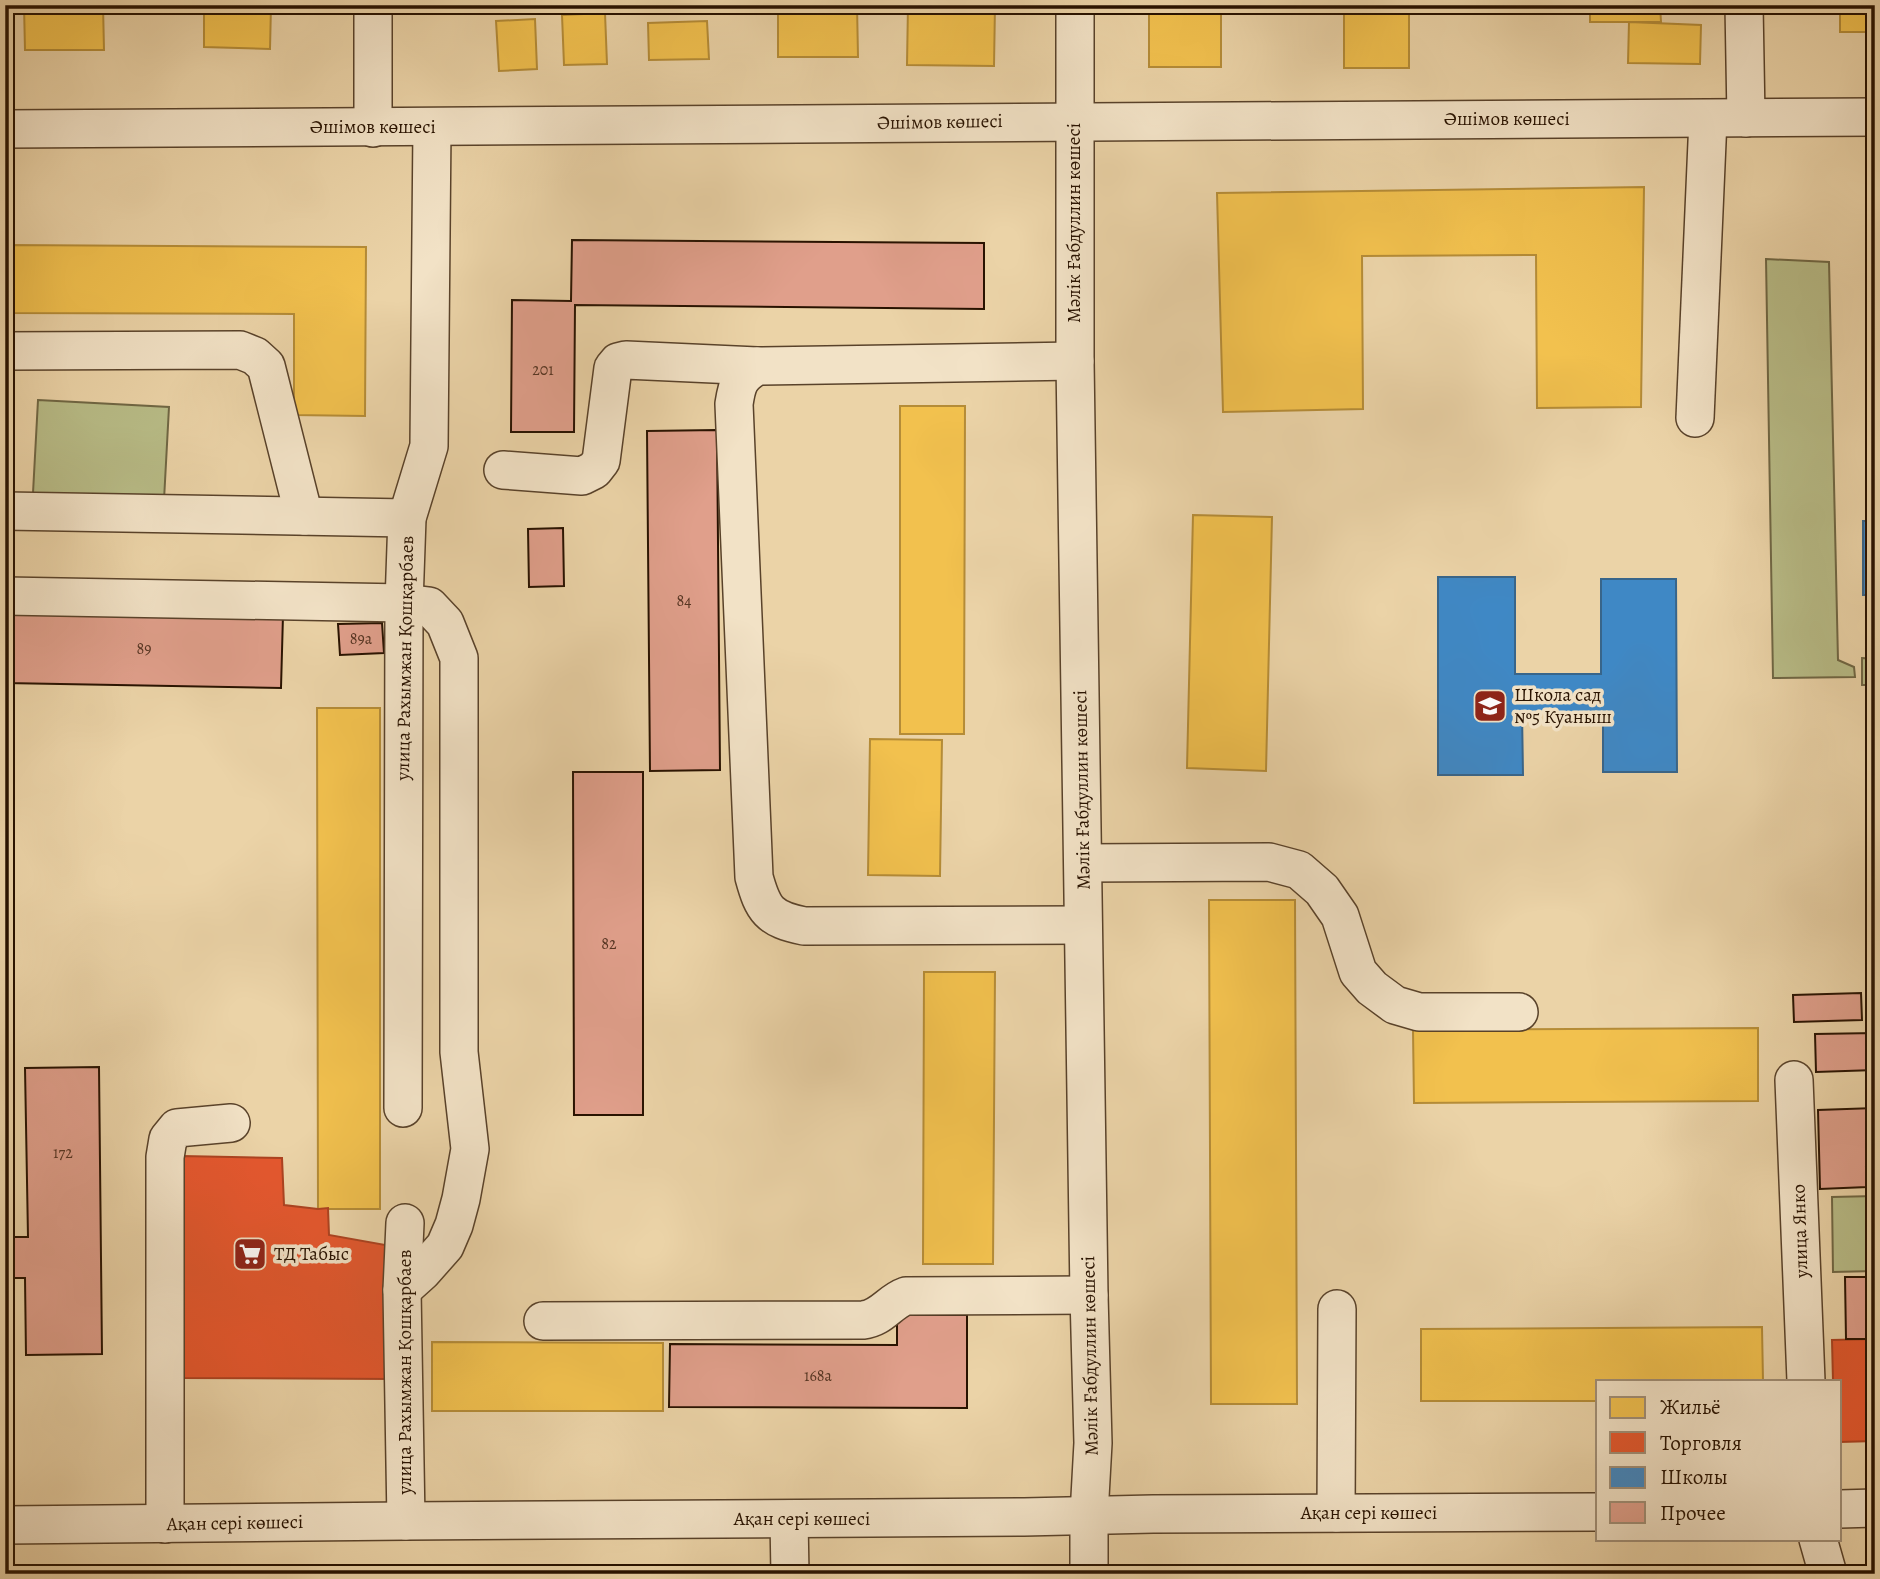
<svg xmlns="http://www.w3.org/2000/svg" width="1880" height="1579" font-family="Alegreya,serif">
<rect width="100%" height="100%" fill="#ebd3a7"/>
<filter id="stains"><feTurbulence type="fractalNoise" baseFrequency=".00286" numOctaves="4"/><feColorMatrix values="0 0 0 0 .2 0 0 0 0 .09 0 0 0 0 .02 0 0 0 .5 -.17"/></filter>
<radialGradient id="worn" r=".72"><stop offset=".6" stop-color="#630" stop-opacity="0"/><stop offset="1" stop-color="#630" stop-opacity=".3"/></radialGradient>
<!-- green -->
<g fill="#b8bc87" stroke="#706744" stroke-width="2">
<polygon points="1766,259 1829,262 1838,660 1854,667 1855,677 1773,678"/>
<polygon points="38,400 169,407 164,500 33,493"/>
<polygon points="1862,658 1875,659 1875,685 1862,685"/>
<polygon points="1875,1196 1875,1271 1833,1272 1832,1197"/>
</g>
<!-- homes -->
<g fill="#f2c14e" stroke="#b58c37" stroke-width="2">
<polygon points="24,5 103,5 104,50 25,50"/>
<polygon points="204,5 271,5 270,49 204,47"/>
<polygon points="778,5 857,5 858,57 778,57"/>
<polygon points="908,5 995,5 994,66 907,65"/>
<rect x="1149" y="5" width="72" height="62"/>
<rect x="1344" y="5" width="65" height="63"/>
<polygon points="1590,5 1660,5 1661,22 1590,22"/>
<rect x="1840" y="5" width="35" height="27"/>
<polygon points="605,13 607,64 564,65 562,15"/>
<polygon points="535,19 537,69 499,71 496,21"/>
<polygon points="707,21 709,59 649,60 648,23"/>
<polygon points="1629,22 1701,25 1700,64 1628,63"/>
<polygon points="1644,187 1641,407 1537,408 1536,255 1362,256 1363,409 1223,412 1217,193"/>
<polygon points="5,245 366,247 365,416 294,415 294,314 5,313"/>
<polygon points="900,406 965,406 964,734 900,734"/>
<polygon points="1193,515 1272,517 1266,771 1187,768"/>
<polygon points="317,708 380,708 380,1209 318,1209"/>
<polygon points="870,739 942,740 940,876 868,875"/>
<polygon points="1209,900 1295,900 1297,1404 1211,1404"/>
<polygon points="924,972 995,972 993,1264 923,1264"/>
<polygon points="1758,1028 1758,1101 1414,1103 1413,1030"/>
<polygon points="1762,1327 1763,1381 1598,1381 1598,1401 1421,1401 1421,1329"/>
<polygon points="432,1342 663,1343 663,1411 432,1411"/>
</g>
<!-- shops -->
<g fill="#e4572e" stroke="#ac4220" stroke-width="2">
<polygon points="182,1156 282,1158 284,1205 318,1209 328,1208 329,1235 391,1246 391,1379 182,1378"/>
<polygon points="1875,1339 1875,1441 1840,1442 1840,1381 1833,1381 1832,1340"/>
</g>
<!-- schools -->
<g fill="#3f88c5" stroke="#38658a" stroke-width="2">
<rect x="1867" y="292" width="8" height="184"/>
<rect x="1863" y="521" width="12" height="74"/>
<polygon points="1438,577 1515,577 1515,674 1601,674 1601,579 1676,579 1677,772 1603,772 1603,712 1522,712 1523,775 1438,775"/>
</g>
<!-- building -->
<g fill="#e09f8b" stroke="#281200" stroke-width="2">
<polygon points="572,240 984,243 984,309 575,305 574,432 511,432 512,300 571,301"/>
<polygon points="717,430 720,770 650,771 647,431"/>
<polygon points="563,528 564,586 529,587 528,529"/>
<polygon points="5,610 283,615 281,688 5,683"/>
<polygon points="382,623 384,653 340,655 338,624"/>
<polygon points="573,772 643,772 643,1115 574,1115"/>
<polygon points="1861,993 1862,1020 1794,1022 1793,995"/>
<polygon points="1875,1033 1875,1070 1816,1072 1815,1034"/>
<polygon points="99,1067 102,1354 26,1355 25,1278 5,1278 5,1237 28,1237 25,1068"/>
<polygon points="1875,1108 1875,1167 1866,1167 1867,1187 1820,1189 1818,1110"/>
<polygon points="1845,1277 1875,1277 1875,1339 1846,1339"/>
<polygon points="897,1315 967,1315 967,1408 669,1407 670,1344 897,1345"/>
</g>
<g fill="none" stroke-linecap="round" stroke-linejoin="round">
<defs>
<g id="minor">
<polyline points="1075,5 1075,361 1089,1295 1093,1443 1089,1515 1089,1574"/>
<polyline points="1744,5 1746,118"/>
<polyline points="373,128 373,5"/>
<polyline points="5,129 1875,117"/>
<polyline points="5,351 240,350 255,356 266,366 304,516"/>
<path d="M1075,361L757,366C739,377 737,384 734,404L754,877C763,910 769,919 804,926L1083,925"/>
<polyline points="1695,418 1708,119"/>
<polyline points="503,470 582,476 594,470 601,461 613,368 618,362 626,360 757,366"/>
<polyline points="5,511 407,518"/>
<polyline points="5,596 404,603 429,606 445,623 459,658 459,1052 470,1149 461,1199 454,1225 445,1246 422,1272 402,1290"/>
<polyline points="1084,863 1269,862 1299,870 1322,890 1340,916 1358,972 1372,988 1395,1005 1419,1012 1519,1012"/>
<polyline points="1794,1080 1806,1381"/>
<polyline points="403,1108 404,603 407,518 429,446 432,127"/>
<polyline points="405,1223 402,1290 406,1521"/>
<path d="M543,1321L863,1320C882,1318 889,1302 906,1296L1089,1295"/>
<polyline points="1840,1509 1875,1508"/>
<polyline points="1336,1513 1337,1309"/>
<polyline points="789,1519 790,1574"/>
<polyline points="165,1524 165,1157 168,1139 177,1128 231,1123"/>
<polyline points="5,1525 406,1521 1024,1517 1153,1514 1598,1512"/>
<polyline points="1818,1539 1828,1574"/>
</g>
</defs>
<!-- minor casing -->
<use href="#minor" stroke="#59422a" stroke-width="40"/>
<!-- minor -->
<use href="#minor" stroke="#f2e2c6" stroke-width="37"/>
</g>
<!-- icons -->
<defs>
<symbol id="school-square" viewBox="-11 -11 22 22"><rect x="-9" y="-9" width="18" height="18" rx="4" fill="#8f2418" stroke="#f2e2c6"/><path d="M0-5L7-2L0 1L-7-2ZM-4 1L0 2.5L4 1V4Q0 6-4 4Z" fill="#fff"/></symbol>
<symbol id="supermarket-square" viewBox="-11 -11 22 22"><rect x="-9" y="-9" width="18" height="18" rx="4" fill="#8f2418" stroke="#f2e2c6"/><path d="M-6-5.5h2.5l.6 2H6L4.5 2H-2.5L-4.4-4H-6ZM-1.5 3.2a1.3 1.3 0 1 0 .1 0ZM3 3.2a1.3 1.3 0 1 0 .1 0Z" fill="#fff"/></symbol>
</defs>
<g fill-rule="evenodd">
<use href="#school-square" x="1471" y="687" width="38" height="38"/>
<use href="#supermarket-square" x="231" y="1235" width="38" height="38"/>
</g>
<g text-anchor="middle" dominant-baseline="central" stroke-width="7" stroke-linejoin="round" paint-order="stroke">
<!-- number labels -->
<g font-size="16" fill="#563523">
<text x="543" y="370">201</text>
<text x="684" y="601">84</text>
<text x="361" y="639">89а</text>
<text x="144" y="649">89</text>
<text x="609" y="944">82</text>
<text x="63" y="1153">172</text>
<text x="818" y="1376">168а</text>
</g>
<!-- street labels -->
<g font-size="19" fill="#281200" stroke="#f2e2c6">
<text x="1507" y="119">Әшімов көшесі</text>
<text transform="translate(940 122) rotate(-1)">Әшімов көшесі</text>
<text x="373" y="127">Әшімов көшесі</text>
<text transform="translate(1074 223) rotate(-90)">Мәлік Ғабдуллин көшесі</text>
<text transform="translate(405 658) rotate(-89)">улица Рахымжан Қошқарбаев</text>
<text transform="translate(1082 790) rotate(-91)">Мәлік Ғабдуллин көшесі</text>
<text transform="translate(1800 1231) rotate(-92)">улица Янко</text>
<text transform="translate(1090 1356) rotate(-91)">Мәлік Ғабдуллин көшесі</text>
<text transform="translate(405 1372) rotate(-90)">улица Рахымжан Қошқарбаев</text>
<text x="1369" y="1513">Ақан сері көшесі</text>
<text x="802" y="1519">Ақан сері көшесі</text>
<text transform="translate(235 1523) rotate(-1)">Ақан сері көшесі</text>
</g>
<!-- poi labels -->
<g font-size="19" fill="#281200" stroke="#f2e2c6" text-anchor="start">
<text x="1514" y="695">Школа сад<tspan x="1514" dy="22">№5 Куаныш</tspan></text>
<text x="274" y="1254">ТД Табыс</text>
</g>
</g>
<!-- margin -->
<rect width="1880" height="1579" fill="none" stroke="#ebd3a7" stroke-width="28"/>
<rect x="7" y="7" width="1866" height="1565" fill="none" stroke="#281200" stroke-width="3.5"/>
<rect x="14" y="14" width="1852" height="1551" fill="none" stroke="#281200" stroke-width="2"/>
<!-- legend -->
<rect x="1596" y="1380" width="245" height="161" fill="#f2e2c6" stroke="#a18f77" stroke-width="2"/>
<rect x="1610" y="1397" width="35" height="21" fill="#f2c14e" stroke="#a18f77" stroke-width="2"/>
<text x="1660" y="1414" font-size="21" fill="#281200">Жильё</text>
<rect x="1610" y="1432" width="35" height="21" fill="#e4572e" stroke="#a18f77" stroke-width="2"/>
<text x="1660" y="1450" font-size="21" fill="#281200">Торговля</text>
<rect x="1610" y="1467" width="35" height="21" fill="#3f88c5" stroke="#a18f77" stroke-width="2"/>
<text x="1660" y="1484" font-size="21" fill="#281200">Школы</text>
<rect x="1610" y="1502" width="35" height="21" fill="#e09f8b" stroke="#a18f77" stroke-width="2"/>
<text x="1660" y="1520" font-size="21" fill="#281200">Прочее</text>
<rect width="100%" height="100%" filter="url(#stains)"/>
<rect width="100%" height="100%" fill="url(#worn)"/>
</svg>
